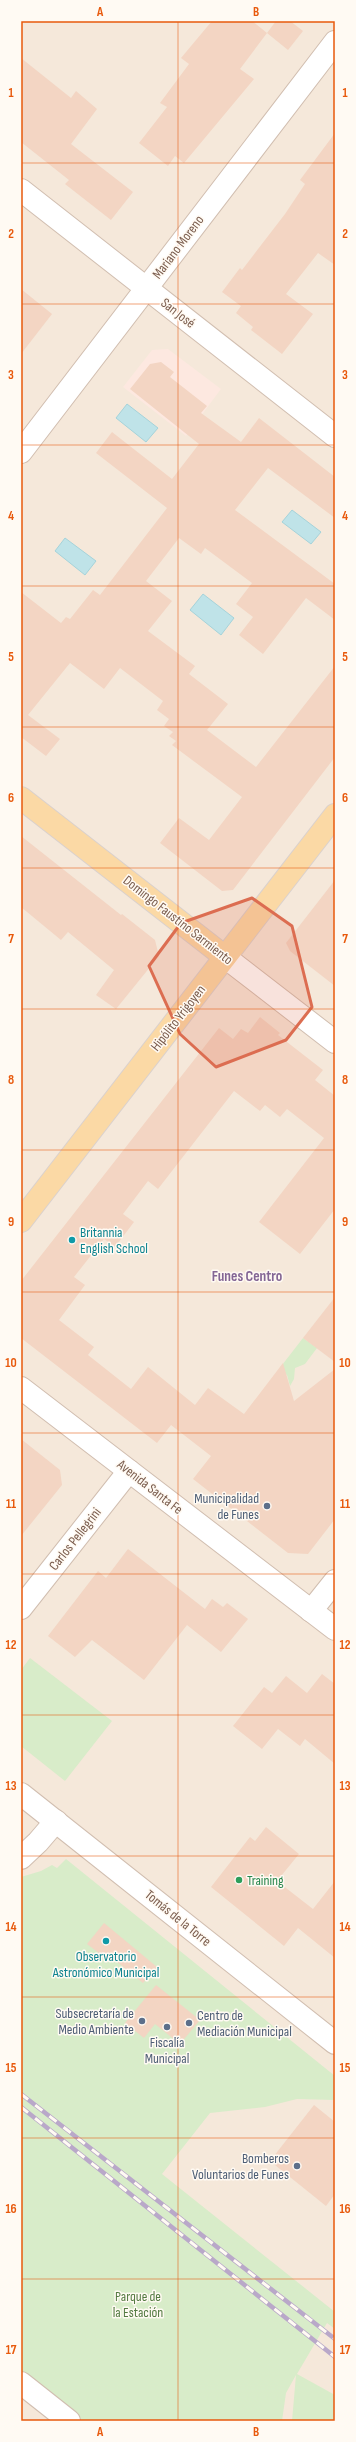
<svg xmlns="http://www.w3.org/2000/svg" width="356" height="2442" font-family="'Sofia Sans Condensed',sans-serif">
<rect width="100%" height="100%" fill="#fdf6ec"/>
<!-- residential -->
<rect fill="#f5e8da" x="21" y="21" width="314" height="2400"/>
<!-- commercial -->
<polygon fill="#fde8e0" points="168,349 221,389 186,436 123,387 152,350"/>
<!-- green -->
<g fill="#d8ecc9">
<polygon points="303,1338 317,1348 305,1364 295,1368 294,1379 290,1386 287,1375 279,1369"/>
<polygon points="30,1658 112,1721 65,1781 21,1746 21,1670"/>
<polygon points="66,1859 335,2076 335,2100 297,2099 265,2107 210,2113 162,2174 335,2312 335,2329 327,2323 297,2374 335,2395 335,2421 292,2421 296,2375 286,2393 282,2421 83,2421 21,2371 21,1877 41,1871 52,1865 57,1868"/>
</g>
<!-- water -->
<g fill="#bfe3e8" stroke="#a5d3da">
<polygon points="127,404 158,428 146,442 116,418"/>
<polygon points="292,510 321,532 311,544 282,522"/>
<polygon points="65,538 96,561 85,575 55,551"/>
<polygon points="203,594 234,618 221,635 190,610"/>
</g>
<!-- building -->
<g fill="#f3d5c3">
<polygon points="212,21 252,21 267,33 240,69 254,79 184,163 175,156 168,166 139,143 167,107 160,103 189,64 181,58"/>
<polygon points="276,21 290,21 303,31 288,50 267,33"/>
<polygon points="21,58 71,98 76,91 97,109 71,144 133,192 111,220 65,184 69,180 21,142"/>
<polygon points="335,133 335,265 318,253 286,294 313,314 282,354 251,330 253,327 236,313 241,306 222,292 240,268 242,270 285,214 305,184 300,180"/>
<polygon points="21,289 52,314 21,354"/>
<polygon points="161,362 174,372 170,377 207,406 201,413 241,442 259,418 335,477 335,518 268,468 235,510 335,584 335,620 306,598 263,654 239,635 253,617 236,604 252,583 205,548 201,554 179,538 146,581 172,601 148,631 195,666 189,674 228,704 207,730 256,767 335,666 335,757 233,890 222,891 160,843 179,818 209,840 242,797 172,745 176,741 169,736 173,732 164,726 169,719 157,710 163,701 120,668 104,689 70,663 28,715 60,739 46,756 21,737 21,592 61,623 66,617 70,619 93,590 100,595 167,508 96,453 112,432 172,479 199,444 130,389 150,364"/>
<polygon points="21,836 121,915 122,914 155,940 159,956 116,1009 96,995 114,970 68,932 61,940 21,907"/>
<polygon points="335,880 335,986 290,951 286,943"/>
<polygon points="260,1017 280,1033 278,1035 323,1070 315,1080 335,1096 335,1209 300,1254 259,1222 324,1138 287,1109 280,1117 265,1105 260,1111 234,1091 158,1189 148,1181 123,1214 134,1222 115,1247 104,1239 74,1277 85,1285 59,1320 94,1347 88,1355 131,1389 148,1367 195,1405 208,1388 244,1414 283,1363 294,1401 335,1369 335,1519 308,1554 288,1553 193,1479 211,1456 171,1425 157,1443 21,1338 21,1281 219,1028 233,1039 241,1029 248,1033"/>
<polygon points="335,1297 335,1362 303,1338"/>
<polygon points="21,1439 60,1470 62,1485 21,1536"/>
<polygon points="128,1549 205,1609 212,1599 223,1607 227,1603 248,1619 221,1652 187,1625 144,1680 92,1640 75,1657 48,1636 98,1571 106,1578"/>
<polygon points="322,1674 335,1684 335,1764 305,1739 300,1746 278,1729 262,1749 233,1726 264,1687 272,1693 286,1676 307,1693"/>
<polygon points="266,1827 299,1854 277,1881 313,1909 335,1881 335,1958 298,1928 284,1946 211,1887 250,1837 255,1841"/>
<polygon points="104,1923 157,1967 143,1983 111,1957 108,1960 87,1944"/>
<polygon points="156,1985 200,2020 180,2044 155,2024 144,2038 125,2023"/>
<polygon points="314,2105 335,2122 335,2194 326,2206 270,2161"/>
</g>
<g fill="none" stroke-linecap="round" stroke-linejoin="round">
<defs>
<g id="minor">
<polyline points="21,190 335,436"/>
<polyline points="21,452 335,42"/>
<polyline points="225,957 335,1042"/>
<polyline points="21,1388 335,1629"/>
<polyline points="21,1608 129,1471"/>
<polyline points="311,1611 335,1581"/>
<polyline points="21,1794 335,2043"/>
<polyline points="21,1858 38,1842 56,1821"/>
<polyline points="21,2383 69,2421"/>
</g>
<g id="major">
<polyline points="21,798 225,957"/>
<polyline points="21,1221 335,815"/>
</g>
</defs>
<!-- minor casing -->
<use href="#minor" stroke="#d1beb0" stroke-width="24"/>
<!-- major casing -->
<use href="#major" stroke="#dad1cd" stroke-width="24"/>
<!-- minor -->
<use href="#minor" stroke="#fff" stroke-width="22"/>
<!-- major -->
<use href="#major" stroke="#fbd9a5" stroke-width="22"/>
<defs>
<g id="rail">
<polyline points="21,2094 335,2339"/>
<polyline points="21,2107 335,2357"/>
</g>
</defs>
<!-- rail casing -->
<use href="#rail" stroke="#b9a8c9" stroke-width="4.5"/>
<!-- rail -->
<use href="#rail" stroke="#fffaf3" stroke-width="3" stroke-dasharray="9" stroke-linecap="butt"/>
</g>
<!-- marked area -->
<path fill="#dc6d51" fill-opacity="0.2" stroke="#dc6d51" stroke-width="3" stroke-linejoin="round" d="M252,898L292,926L312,1007L286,1040L216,1067L180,1034L149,966L181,923Z"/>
<!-- grid -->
<path fill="none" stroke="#e8590c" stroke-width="1" stroke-opacity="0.55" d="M178,21V2421M21,163H335M21,304H335M21,445H335M21,586H335M21,727H335M21,868H335M21,1009H335M21,1150H335M21,1292H335M21,1433H335M21,1574H335M21,1715H335M21,1856H335M21,1997H335M21,2138H335M21,2279H335"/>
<!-- markers -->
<g fill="#0f9aa8" stroke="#fffaf3" stroke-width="1.5">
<circle cx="72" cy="1240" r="4"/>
<circle cx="106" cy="1941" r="4"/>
</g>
<g fill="#5c6f8a" stroke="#fffaf3" stroke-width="1.5">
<circle cx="267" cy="1506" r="4"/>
<circle cx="142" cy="2021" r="4"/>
<circle cx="189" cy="2023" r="4"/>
<circle cx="167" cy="2027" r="4"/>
<circle cx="297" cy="2166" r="4"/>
</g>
<circle fill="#2e9e5b" stroke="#fffaf3" stroke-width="1.5" cx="239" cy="1880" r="4"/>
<g text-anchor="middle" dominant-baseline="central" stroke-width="3" stroke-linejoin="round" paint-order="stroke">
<!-- street labels -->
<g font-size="14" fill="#7a5c4d" stroke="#fffaf3">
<text transform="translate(178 247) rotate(-53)">Mariano Moreno</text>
<text transform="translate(178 313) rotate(38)">San José</text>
<text transform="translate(178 920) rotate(38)">Domingo Faustino Sarmiento</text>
<text transform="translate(178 1018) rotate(-52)">Hipólito Yrigoyen</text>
<text transform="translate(150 1487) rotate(38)">Avenida Santa Fe</text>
<text transform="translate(75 1539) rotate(-52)">Carlos Pellegrini</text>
<text transform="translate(178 1918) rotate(39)">Tomás de la Torre</text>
</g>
<!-- culture labels -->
<g font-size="14" fill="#0d838f" stroke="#fffaf3" text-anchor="start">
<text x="80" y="1232">Britannia<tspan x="80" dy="16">English School</tspan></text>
<text x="106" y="1956" text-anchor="middle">Observatorio<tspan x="106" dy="16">Astronómico Municipal</tspan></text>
</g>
<!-- service labels -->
<g font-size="14" fill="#4e5e75" stroke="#fffaf3" text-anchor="end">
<text x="259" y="1498">Municipalidad<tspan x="259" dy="16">de Funes</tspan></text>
<text x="134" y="2013">Subsecretaría de<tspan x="134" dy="16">Medio Ambiente</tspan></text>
<text x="197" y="2015" text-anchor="start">Centro de<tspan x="197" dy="16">Mediación Municipal</tspan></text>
<text x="167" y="2042" text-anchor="middle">Fiscalía<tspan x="167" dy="16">Municipal</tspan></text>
<text x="289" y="2158">Bomberos<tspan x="289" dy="16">Voluntarios de Funes</tspan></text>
</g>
<!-- leisure labels -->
<g font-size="14" fill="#27864d" stroke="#fffaf3" text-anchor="start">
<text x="247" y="1880">Training</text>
</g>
<!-- park labels -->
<g font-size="14" fill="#537a41" stroke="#fffaf3">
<text x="138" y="2296">Parque de<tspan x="138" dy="16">la Estación</tspan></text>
</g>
<!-- neighbourhood labels -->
<g font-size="15" font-weight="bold" fill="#846695" stroke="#fffaf3">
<text x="247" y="1276">Funes Centro</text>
</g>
</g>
<!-- border -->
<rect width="356" height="2442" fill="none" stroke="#fffaf3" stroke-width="44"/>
<rect x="22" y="22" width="312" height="2398" fill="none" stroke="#e8590c" stroke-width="1.5"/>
<g font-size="13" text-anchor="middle" font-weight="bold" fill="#e8590c">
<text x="100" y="16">A</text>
<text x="256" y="16">B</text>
<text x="11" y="97">1</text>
<text x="345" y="97">1</text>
<text x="11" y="238">2</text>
<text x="345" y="238">2</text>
<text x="11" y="379">3</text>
<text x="345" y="379">3</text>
<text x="11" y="520">4</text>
<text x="345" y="520">4</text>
<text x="11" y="661">5</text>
<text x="345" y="661">5</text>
<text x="11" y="802">6</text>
<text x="345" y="802">6</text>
<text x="11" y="943">7</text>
<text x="345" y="943">7</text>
<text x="11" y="1084">8</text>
<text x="345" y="1084">8</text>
<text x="11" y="1226">9</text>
<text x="345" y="1226">9</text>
<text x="11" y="1367">10</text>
<text x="345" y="1367">10</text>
<text x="11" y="1508">11</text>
<text x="345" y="1508">11</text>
<text x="11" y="1649">12</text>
<text x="345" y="1649">12</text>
<text x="11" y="1790">13</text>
<text x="345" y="1790">13</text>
<text x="11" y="1931">14</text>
<text x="345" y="1931">14</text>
<text x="11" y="2072">15</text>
<text x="345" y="2072">15</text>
<text x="11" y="2213">16</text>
<text x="345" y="2213">16</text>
<text x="11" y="2354">17</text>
<text x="345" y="2354">17</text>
<text x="100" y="2436">A</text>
<text x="256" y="2436">B</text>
</g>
</svg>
